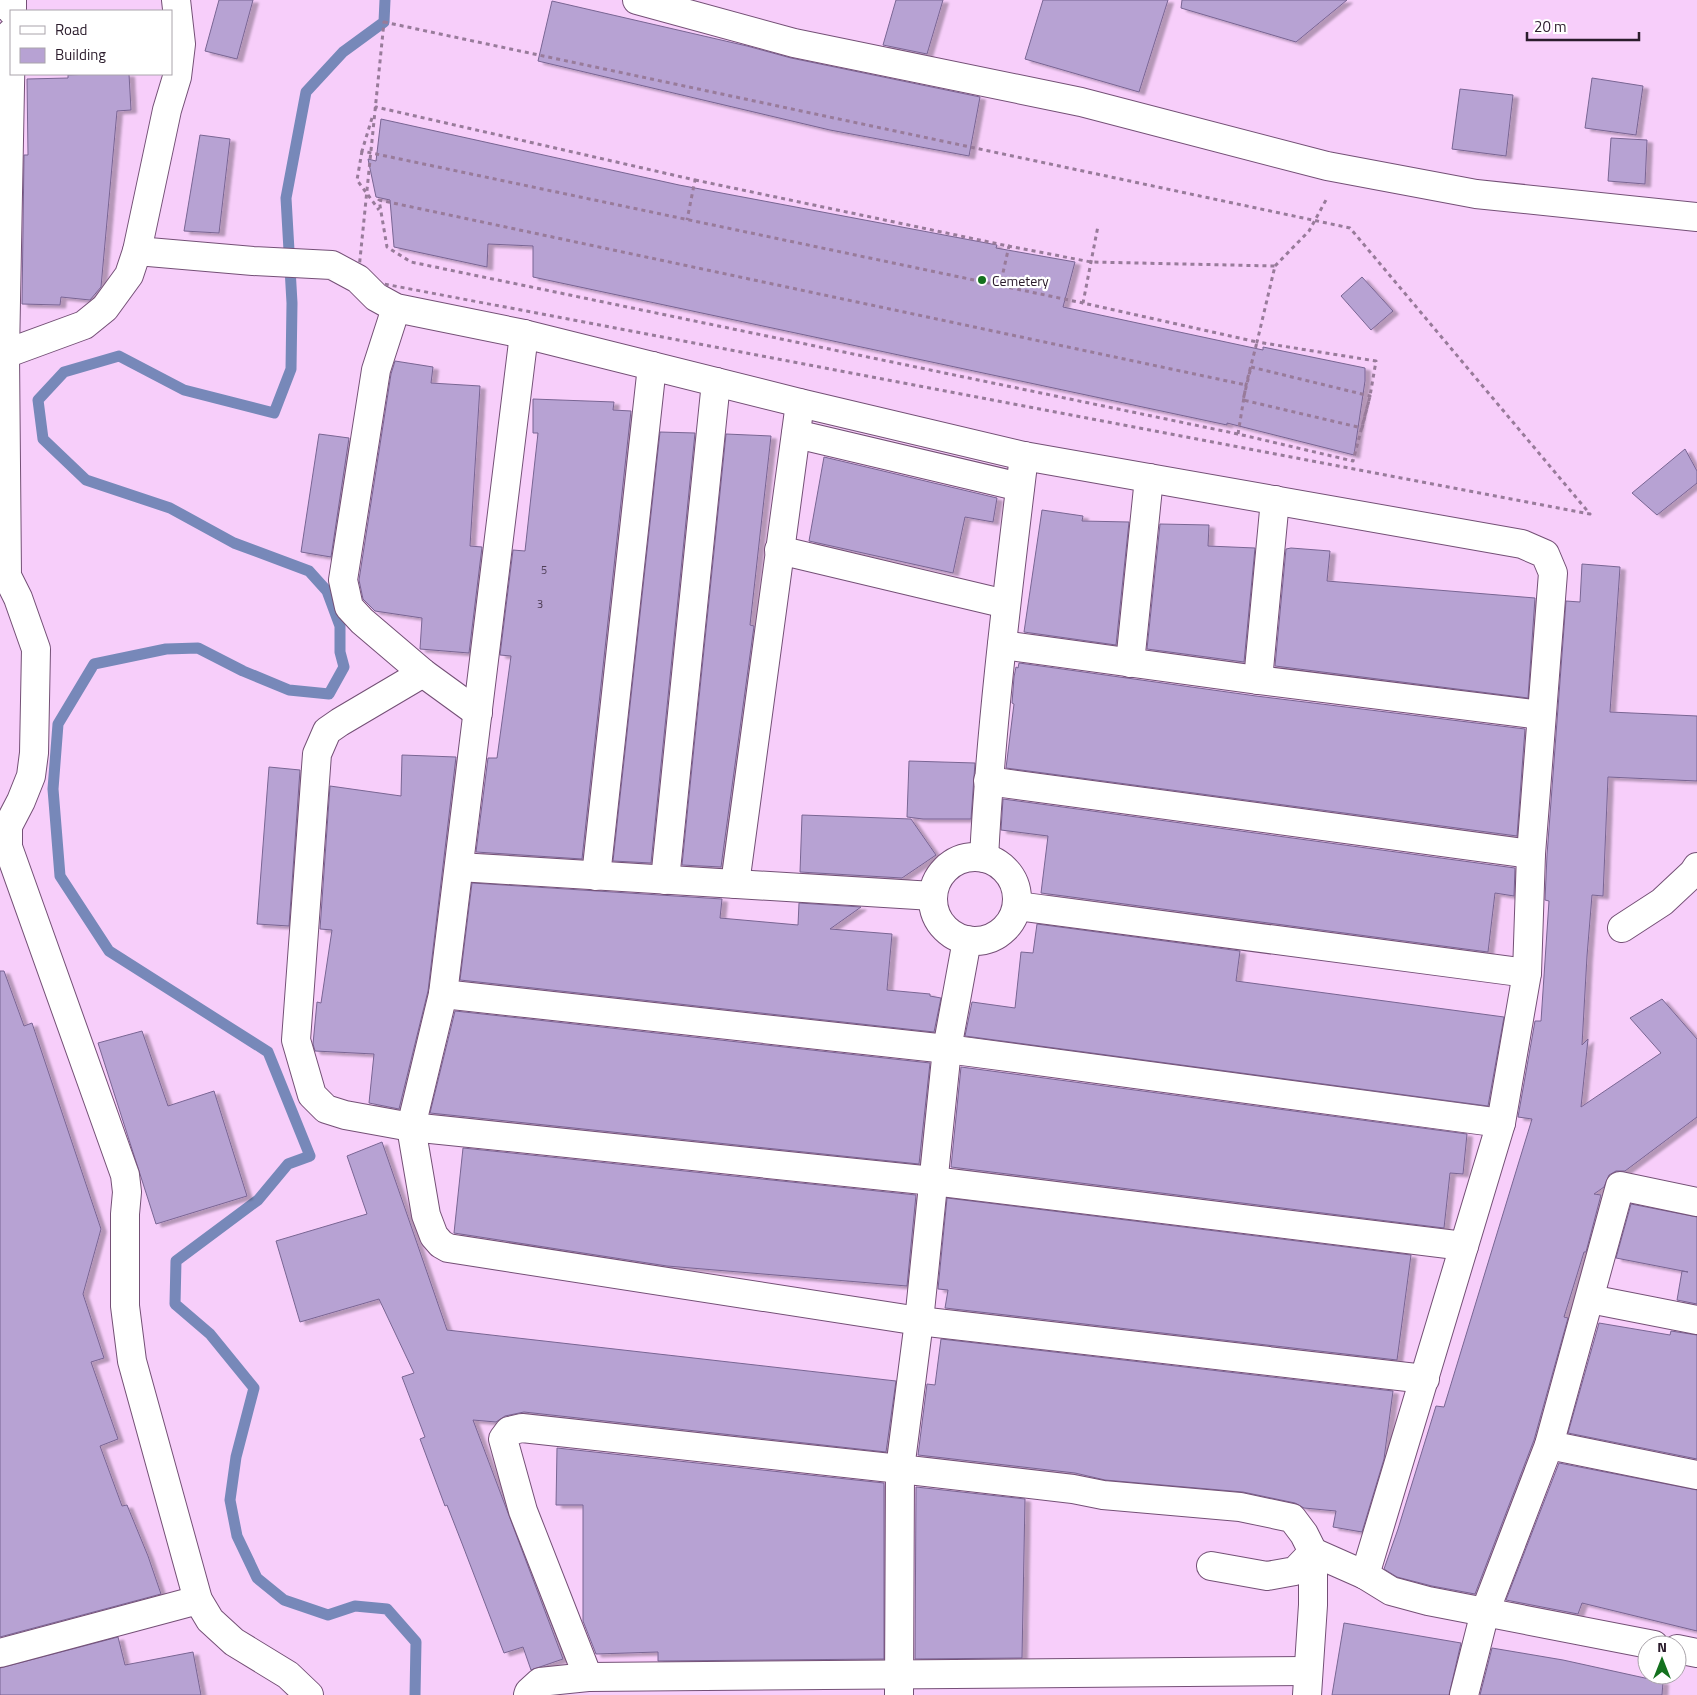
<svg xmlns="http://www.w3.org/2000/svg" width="1697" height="1695" font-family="'Titillium Web',sans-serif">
<defs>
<filter id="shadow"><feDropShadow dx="5.5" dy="3" stdDeviation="1" flood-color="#0004"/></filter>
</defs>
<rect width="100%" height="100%" fill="#f7cefa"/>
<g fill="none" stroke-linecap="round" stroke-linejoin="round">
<!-- stream -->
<polyline stroke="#7788b9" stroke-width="11" points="385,0 384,22 343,52 306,92 286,198 292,303 291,369 274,413 184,390 119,356 64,372 38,400 43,439 86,480 170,508 234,543 309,571 327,591 340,626 340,652 344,667 329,694 289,690 243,671 198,648 166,649 94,664 58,724 53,789 60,876 109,951 268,1052 310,1156 288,1164 258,1200 176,1261 175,1304 210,1334 254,1388 236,1457 230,1500 237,1536 257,1578 284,1600 328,1615 355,1606 387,1609 416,1642 415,1695"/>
</g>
<!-- building -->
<g fill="#b7a2d3" stroke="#796593" filter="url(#shadow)">
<polygon points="219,0 253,0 237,59 205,51"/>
<polygon points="896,0 943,0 927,54 883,45"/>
<polygon points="1043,0 1168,0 1139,92 1025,59"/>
<polygon points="1182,0 1347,0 1296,42 1181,8"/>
<polygon points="552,1 747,46 791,58 980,97 969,156 830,130 538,61"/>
<polygon points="90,74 129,74 131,110 117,111 101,287 90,300 61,297 60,305 22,304 24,155 28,155 27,79 68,78 68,75"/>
<polygon points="1592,78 1643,86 1636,135 1585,128"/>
<polygon points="1460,89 1513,95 1506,156 1452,149"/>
<polygon points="381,119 679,185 997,245 996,248 1075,262 1063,307 1263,350 1263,347 1365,368 1365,381 1354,455 1227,423 1227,425 533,277 533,246 488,244 487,267 394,247 390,200 376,197 368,159 376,161"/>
<polygon points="200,135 230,139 219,233 184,231"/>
<polygon points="1611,138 1647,140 1645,184 1608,181"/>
<polygon points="1362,277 1393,311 1371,330 1341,296"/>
<polygon points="395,361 433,367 431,383 480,386 470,546 482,547 469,653 420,649 422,618 375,611 363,599 359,580 391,374"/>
<polygon points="533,399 614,402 613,410 631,411 582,859 476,852 488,758 497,758 511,656 500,655 513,550 525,551 538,433 533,433"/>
<polygon points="660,432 695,433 651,863 613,861"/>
<polygon points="319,434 349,438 331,557 301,552"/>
<polygon points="726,434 771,436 750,625 754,626 721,867 682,865"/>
<polygon points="1685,449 1697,471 1697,483 1657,515 1632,493"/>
<polygon points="824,457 997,498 993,522 965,517 953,573 809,541"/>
<polygon points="1042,510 1083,516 1082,521 1129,522 1116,645 1024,632"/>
<polygon points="1160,524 1209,525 1208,546 1255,548 1244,662 1147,649"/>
<polygon points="1291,548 1330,551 1327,581 1535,598 1528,698 1275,666 1286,549"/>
<polygon points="1582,564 1620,567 1610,712 1697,716 1697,781 1608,777 1603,896 1592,895 1587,956 1582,1045 1588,1039 1581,1107 1661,1053 1630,1018 1662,999 1697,1039 1697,1117 1625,1171 1616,1171 1609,1175 1604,1187 1594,1194 1601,1195 1586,1252 1584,1252 1564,1317 1568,1318 1534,1440 1475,1594 1432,1586 1397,1577 1384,1569 1398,1529 1436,1406 1444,1407 1532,1119 1518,1117 1535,1021 1541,1021 1549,901 1545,900 1547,855 1566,601 1580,602"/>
<polygon points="1019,663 1256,696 1525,729 1517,836 1006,768 1014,704 1012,703 1014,677 1016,667 1018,668"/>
<polygon points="402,755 456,757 428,991 399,1109 369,1103 374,1054 315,1051 313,1044 317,1002 321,1003 332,930 320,929 330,786 401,796"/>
<polygon points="909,761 975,763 971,819 923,819 907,817"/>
<polygon points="269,767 300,770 289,926 257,924"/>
<polygon points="1003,799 1515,868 1514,896 1495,893 1488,952 1041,893 1048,836 1001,830"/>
<polygon points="802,815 911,819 936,855 902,878 800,872"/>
<polygon points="472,883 722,899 720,918 798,925 799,903 861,907 830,929 892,934 887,990 930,994 930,996 941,998 934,1032 460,980"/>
<polygon points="1037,924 1240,951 1236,981 1504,1017 1488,1106 965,1036 972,1002 1015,1008 1021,952 1033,953"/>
<polygon points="0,971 4,971 24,1026 32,1023 101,1229 83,1294 104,1358 91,1362 118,1439 100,1446 122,1506 127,1505 148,1556 161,1594 0,1637"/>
<polygon points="455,1011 930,1063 919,1164 430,1113"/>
<polygon points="142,1031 168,1106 214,1091 247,1196 156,1224 98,1043"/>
<polygon points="961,1067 1467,1134 1463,1174 1450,1173 1444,1228 951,1167"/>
<polygon points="382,1142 447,1330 896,1381 886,1452 524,1412 505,1416 496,1422 473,1420 563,1659 531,1670 523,1647 504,1653 463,1546 447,1505 445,1506 420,1439 425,1437 402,1377 414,1373 379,1299 300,1322 276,1241 367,1214 347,1156"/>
<polygon points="463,1148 916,1195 907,1286 667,1266 454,1233"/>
<polygon points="947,1198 1411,1255 1397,1360 945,1308 948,1290 938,1289"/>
<polygon points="1631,1204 1697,1217 1697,1304 1677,1300 1682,1271 1688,1272 1616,1258"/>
<polygon points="1599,1323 1670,1335 1671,1331 1697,1335 1697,1459 1568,1433"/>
<polygon points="941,1339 1393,1391 1384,1459 1362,1532 1333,1527 1336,1511 1304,1508 1295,1503 1243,1492 1105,1480 1075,1473 918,1455 927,1384 935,1385"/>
<polygon points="557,1448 884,1483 884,1659 658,1661 658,1652 596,1654 583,1621 583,1505 556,1505"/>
<polygon points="1559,1463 1697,1490 1697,1631 1582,1603 1578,1614 1506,1600"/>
<polygon points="916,1487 1025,1499 1022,1658 915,1659"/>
<polygon points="1344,1623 1461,1643 1449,1695 1332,1695"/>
<polygon points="118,1637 125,1665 193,1652 201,1695 0,1695 0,1668"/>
<polygon points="1492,1648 1563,1660 1663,1682 1662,1695 1480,1695"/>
</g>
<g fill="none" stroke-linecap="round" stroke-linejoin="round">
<defs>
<g id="minor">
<polyline points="637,0 794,43 1081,102 1327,166 1476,194 1697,217"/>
<polyline points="12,11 12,0"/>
<polyline points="11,33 5,354 7,576 18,598 36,649 34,753 31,776 21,801 8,826 8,847 125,1175 127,1192 125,1214 125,1306 132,1361 198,1600 210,1620 234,1642 288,1675 309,1695"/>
<polyline points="137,251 253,261 332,265 358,279 376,297 396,308 524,334 800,403 1024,456 1522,544 1545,554 1553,573 1531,854 1527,973 1501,1123 1365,1575"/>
<polyline points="396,308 376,370 343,580 349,607 362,621 423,673 478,713"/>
<polyline points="524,334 443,994 411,1127 426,1215 434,1236 441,1244 448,1248 919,1321 1425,1379"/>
<polyline points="5,354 84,325 105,308 129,275 137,251 167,110 177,77 181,44 176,0"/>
<polyline points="796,434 1020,487"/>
<polyline points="779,550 1006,604"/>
<polyline points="1002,645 1258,680 1541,715"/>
<polyline points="1130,663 1149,478"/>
<polyline points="423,673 340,722 327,731 317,754 296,1040 312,1095 326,1109 345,1115 411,1127 933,1181 1464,1246"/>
<polyline points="1258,680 1275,500"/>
<polyline points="988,781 1531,854"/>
<circle cx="975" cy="899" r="42"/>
<path d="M984,858C991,723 1008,589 1024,456"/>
<polyline points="459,867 933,896"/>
<polyline points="596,876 652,366"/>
<polyline points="665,880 716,382"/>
<polyline points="735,884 800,403"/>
<polyline points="1017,906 1527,973"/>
<polyline points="1622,928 1662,902 1693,873 1697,867"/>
<polyline points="443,994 947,1049 1501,1123"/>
<polyline points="1590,1299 1697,1320"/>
<polyline points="1549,1445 1697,1475"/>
<polyline points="1313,1552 1365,1575 1391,1591 1428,1601 1654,1645"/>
<polyline points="1211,1566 1267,1576 1295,1571 1313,1552"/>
<polyline points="1677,1649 1697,1653"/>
<polyline points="0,1653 198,1600"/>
<polyline points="588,1677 523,1511 503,1439 509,1431 522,1428 900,1469 1073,1489 1103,1495 1240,1507 1292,1518 1304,1534 1313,1552 1313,1605 1307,1695"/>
<polyline points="528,1695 529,1692 540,1682 588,1677 1308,1671"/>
<polyline points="899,1695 900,1469 919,1321 947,1049 967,940"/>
<polyline points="1464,1695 1485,1612 1549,1445 1620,1186 1697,1202"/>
</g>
</defs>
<!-- minor casing -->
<use href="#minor" stroke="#745076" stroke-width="30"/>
<!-- path -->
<g stroke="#987b9a" stroke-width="3" stroke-dasharray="4 4" stroke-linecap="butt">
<polygon points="384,22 1350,228 1590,514 358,279"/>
<polyline points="375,109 376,107 695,180 687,220"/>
<polyline points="372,118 362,151 1083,303"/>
<polyline points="362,151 357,180 379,210"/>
<polyline points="695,180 1008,246 1009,246 1000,286"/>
<polyline points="1008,246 1091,262 1275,266 1257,342 1376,361 1370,396 1353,461 1238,434 1246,385 1257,342 1083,303 1098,226"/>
<polyline points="1275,266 1309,231 1326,200"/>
<polygon points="1251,367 1370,396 1362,428 1243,400"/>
<polyline points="1238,434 411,262 387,247 379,200 1246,385"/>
</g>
<!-- minor -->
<use href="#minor" stroke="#fff" stroke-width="28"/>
</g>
<!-- markers -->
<circle fill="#14711e" stroke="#fff" stroke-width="2" cx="982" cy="280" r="5"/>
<g text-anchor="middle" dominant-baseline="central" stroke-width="4.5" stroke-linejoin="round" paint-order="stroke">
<!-- number labels -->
<g font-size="11" fill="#4e3e56">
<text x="544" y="570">5</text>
<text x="540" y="604">3</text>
</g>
<!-- poi labels -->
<g font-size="14" fill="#2b1c2c" stroke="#fff" text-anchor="start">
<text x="992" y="280">Cemetery</text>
</g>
</g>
<!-- legend -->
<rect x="10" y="10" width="162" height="65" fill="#ffffff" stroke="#aaa4ab"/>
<rect x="20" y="26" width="25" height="8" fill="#ffffff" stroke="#aaa4ab"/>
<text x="55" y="35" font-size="15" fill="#2b1c2c">Road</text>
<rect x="20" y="48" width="25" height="15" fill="#b7a2d3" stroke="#aaa4ab"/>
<text x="55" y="60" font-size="15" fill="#2b1c2c">Building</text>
<!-- north arrow -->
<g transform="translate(1662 1660)"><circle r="24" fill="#ffffff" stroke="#aaa4ab"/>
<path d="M0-4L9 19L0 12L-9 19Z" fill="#14711e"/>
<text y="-8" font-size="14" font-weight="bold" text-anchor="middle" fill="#2b1c2c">N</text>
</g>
<!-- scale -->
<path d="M1527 32v8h112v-8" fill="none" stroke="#2b1c2c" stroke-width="2.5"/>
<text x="1534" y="32" font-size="15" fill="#2b1c2c" stroke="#ffffff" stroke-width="4" paint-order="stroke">20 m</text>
</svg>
